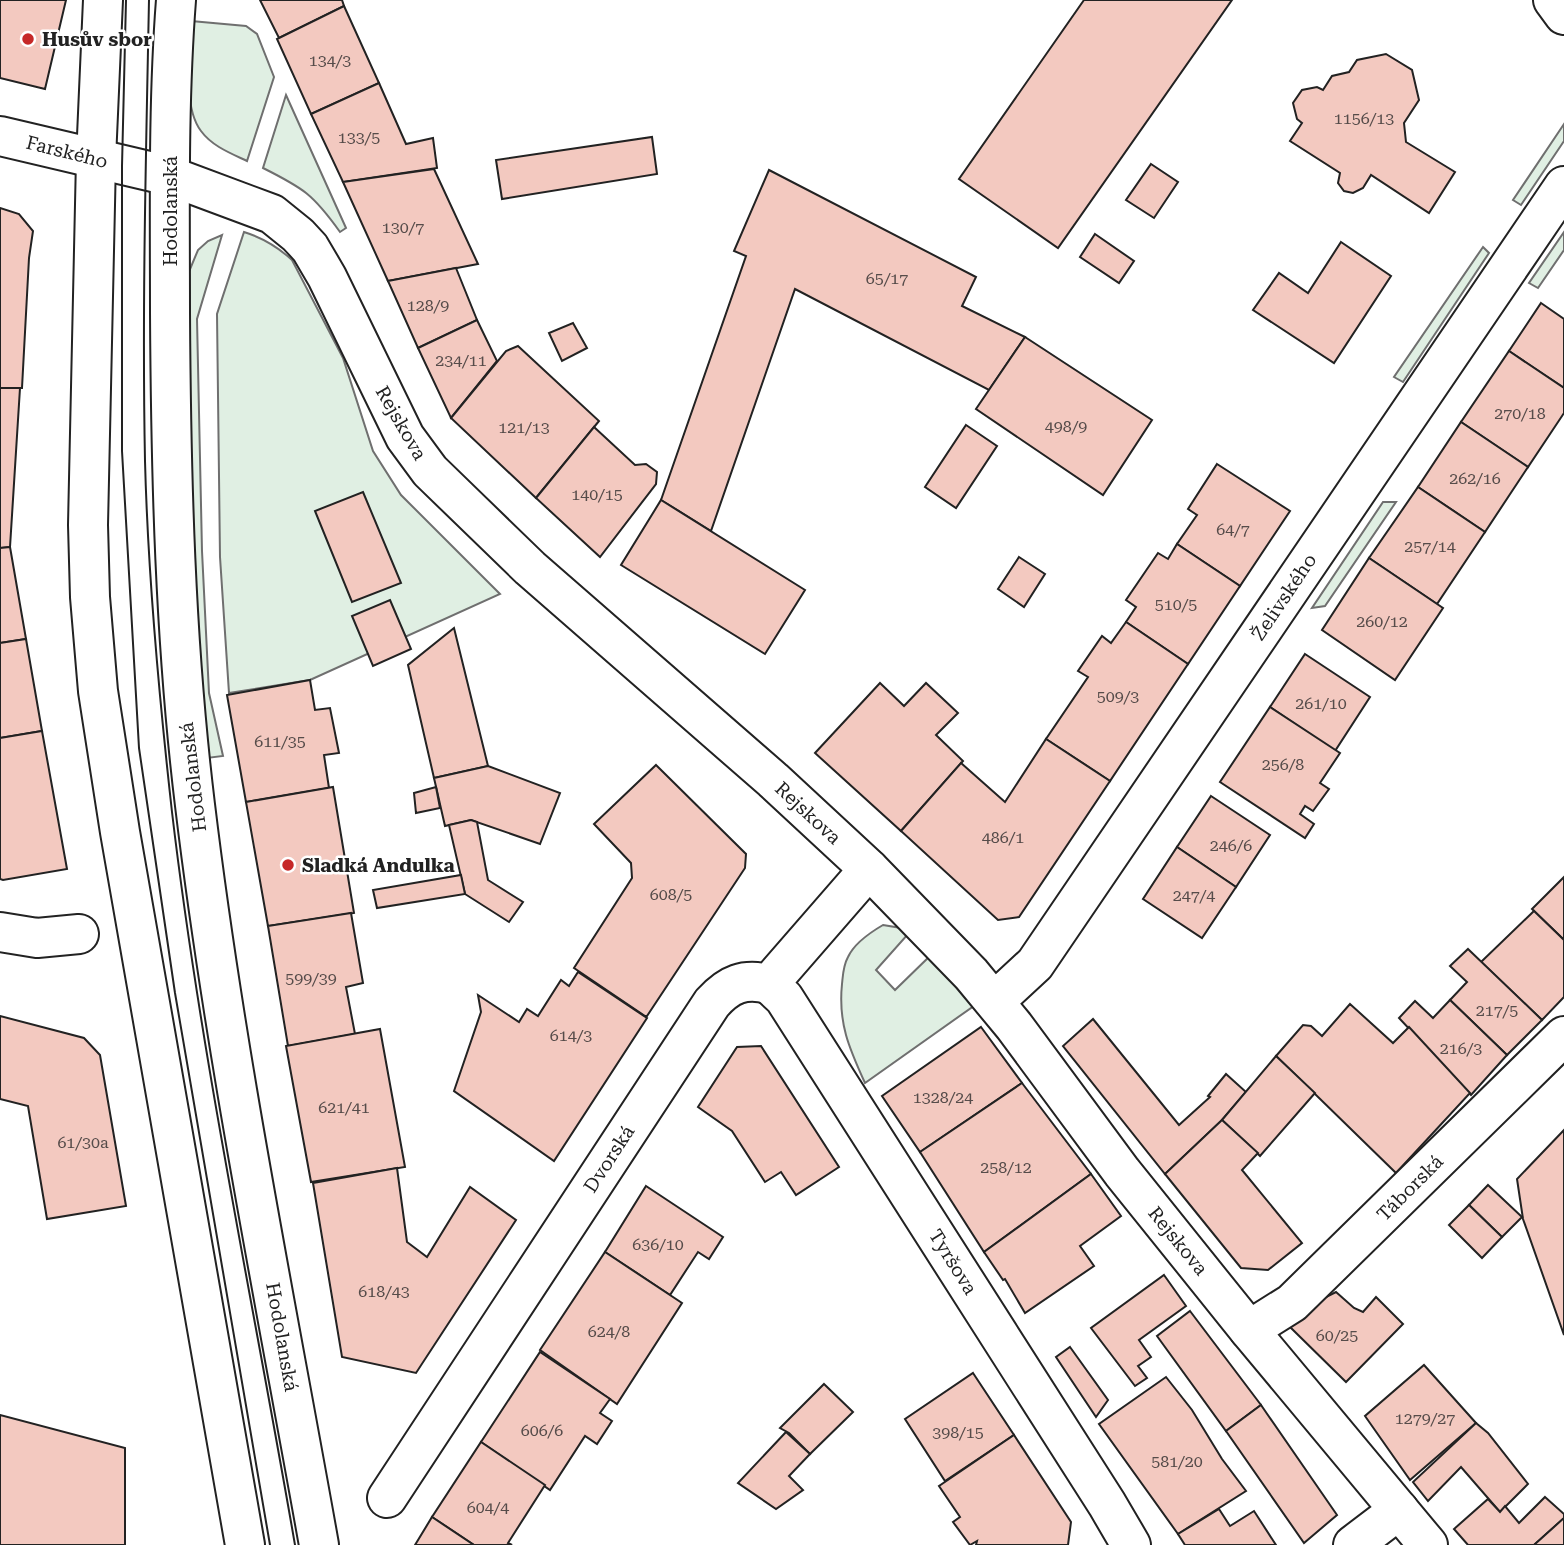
<svg xmlns="http://www.w3.org/2000/svg" width="1564" height="1545" font-family="'Roboto Serif',serif">
<rect width="100%" height="100%" fill="#fff"/>
<!-- green -->
<g fill="#e0efe3" stroke="#6f6f6f" stroke-width="2">
<path d="M191,21L246,26L257,34L274,77L247,161C230,153 212,146 201,131C182,106 190,52 191,21Z"/>
<path d="M286,95L346,228L340,232C313,194 303,188 263,168Z"/>
<polygon points="1564,124 1564,141 1521,205 1513,200"/>
<path d="M244,232C263,238 278,247 292,260L343,358L373,451L401,495L500,594L310,680L229,693L220,557L217,314Z"/>
<polygon points="1564,232 1564,250 1538,288 1529,283"/>
<polygon points="222,235 197,319 202,551 209,693 223,756 207,758 201,687 186,398 188,274 198,250 208,241"/>
<polygon points="1483,247 1489,253 1403,382 1394,377"/>
<polygon points="1383,502 1396,502 1325,606 1312,608"/>
<path d="M883,925L901,928L909,933L876,970L895,990L932,954L978,1003L865,1083C849,1048 838,1023 842,984C843,975 843,966 848,957C854,944 871,932 883,925Z"/>
</g>
<!-- building -->
<g fill="#f3c9c0" stroke="#222" stroke-width="2">
<polygon points="0,0 66,0 45,89 0,78"/>
<polygon points="260,0 342,0 344,6 279,38"/>
<polygon points="1084,0 1232,0 1058,248 959,179"/>
<polygon points="344,6 379,83 311,114 277,39"/>
<polygon points="1386,54 1412,70 1419,100 1404,123 1406,142 1455,172 1429,213 1371,175 1363,188 1353,193 1344,191 1338,183 1340,173 1290,141 1302,123 1297,119 1293,103 1302,90 1317,87 1323,90 1332,76 1349,72 1357,60"/>
<polygon points="379,83 406,144 433,138 437,168 343,182 311,114"/>
<polygon points="652,137 657,174 502,199 496,160"/>
<polygon points="1151,164 1178,182 1154,218 1126,200"/>
<polygon points="434,169 478,264 388,281 343,182"/>
<polygon points="769,170 976,277 962,306 1025,337 989,390 795,289 711,531 661,500 746,256 734,251"/>
<polygon points="0,208 19,214 33,231 29,258 22,388 0,388"/>
<polygon points="1095,234 1134,261 1119,283 1080,257"/>
<polygon points="1341,242 1391,276 1334,363 1253,310 1279,273 1308,293"/>
<polygon points="456,268 477,320 418,348 388,281"/>
<polygon points="1541,303 1564,319 1564,388 1509,351"/>
<polygon points="477,320 497,361 451,418 418,348"/>
<polygon points="573,323 587,348 562,361 549,333"/>
<polygon points="1025,337 1152,420 1103,495 976,409"/>
<polygon points="518,346 599,421 536,498 451,418 506,351"/>
<polygon points="1509,351 1564,388 1564,413 1528,467 1461,422"/>
<polygon points="0,388 20,388 10,547 0,548"/>
<polygon points="1461,422 1528,467 1485,532 1418,487"/>
<polygon points="966,425 997,446 956,508 925,487"/>
<polygon points="594,427 635,465 646,464 657,472 656,484 600,557 536,498"/>
<polygon points="1217,464 1290,511 1240,586 1177,544 1197,515 1188,509"/>
<polygon points="1418,487 1485,532 1437,604 1369,558"/>
<polygon points="363,492 401,583 352,602 315,511"/>
<polygon points="661,500 805,590 765,654 621,565"/>
<polygon points="1177,544 1240,586 1188,664 1126,622 1136,607 1126,600 1158,553 1168,559"/>
<polygon points="10,547 26,639 0,643 0,548"/>
<polygon points="1019,557 1045,574 1024,607 998,589"/>
<polygon points="1369,558 1443,608 1395,680 1322,630"/>
<polygon points="390,600 411,649 373,666 352,616"/>
<polygon points="1126,622 1188,664 1110,781 1046,739 1088,677 1078,671 1102,636 1111,643"/>
<polygon points="454,628 488,766 434,778 408,665"/>
<polygon points="26,639 42,731 0,738 0,643"/>
<polygon points="1305,654 1370,697 1335,751 1270,707"/>
<polygon points="310,680 315,710 330,708 339,753 324,755 329,788 246,802 227,695"/>
<polygon points="880,683 904,706 926,683 958,713 936,735 963,761 901,831 815,753"/>
<polygon points="1270,707 1340,753 1320,783 1329,789 1313,811 1305,806 1300,814 1314,824 1305,838 1220,782"/>
<polygon points="42,731 67,869 3,880 0,879 0,738"/>
<polygon points="1046,739 1110,781 1019,917 998,920 901,831 961,763 1005,802"/>
<polygon points="656,765 746,854 745,868 647,1016 645,1016 574,968 632,878 631,863 594,824"/>
<polygon points="488,766 560,793 540,844 471,820 445,826 434,778"/>
<polygon points="333,787 354,913 268,926 246,802"/>
<polygon points="436,787 440,808 416,813 414,793"/>
<polygon points="1211,796 1270,835 1236,887 1177,847"/>
<polygon points="471,820 477,822 488,880 523,902 509,922 465,894 449,825"/>
<polygon points="1177,847 1236,887 1202,938 1143,899"/>
<polygon points="461,875 465,894 377,908 373,890"/>
<polygon points="1564,877 1564,940 1532,909"/>
<polygon points="1534,911 1564,940 1564,997 1542,1020 1481,962"/>
<polygon points="351,913 363,983 346,987 355,1034 288,1046 268,926"/>
<polygon points="1468,949 1542,1020 1507,1055 1450,1000 1467,982 1450,966"/>
<polygon points="578,972 647,1018 554,1161 454,1091 481,1012 478,995 519,1022 527,1009 538,1016 561,980 569,986"/>
<polygon points="1450,1000 1507,1055 1471,1095 1399,1018 1415,1001 1433,1018"/>
<polygon points="1350,1004 1393,1043 1409,1027 1470,1093 1396,1173 1276,1056 1303,1025 1311,1026 1322,1036"/>
<polygon points="0,1016 84,1038 100,1055 126,1206 47,1219 28,1106 0,1099"/>
<polygon points="1093,1019 1179,1125 1210,1097 1208,1096 1226,1074 1246,1092 1222,1120 1165,1174 1063,1046"/>
<polygon points="981,1027 1022,1083 920,1152 882,1096"/>
<polygon points="380,1029 405,1167 311,1182 286,1046"/>
<polygon points="761,1046 839,1167 796,1195 781,1172 765,1182 732,1131 698,1107 737,1047"/>
<polygon points="1276,1056 1315,1093 1260,1156 1222,1120"/>
<polygon points="1022,1083 1091,1174 984,1252 920,1152"/>
<polygon points="1222,1120 1258,1153 1242,1170 1302,1243 1268,1270 1241,1268 1165,1174"/>
<polygon points="1564,1130 1564,1335 1523,1219 1517,1179"/>
<polygon points="397,1168 407,1242 427,1257 470,1187 516,1220 416,1373 342,1357 313,1183"/>
<polygon points="1091,1174 1121,1216 1080,1246 1094,1266 1025,1313 1005,1279 1003,1280 984,1252"/>
<polygon points="1488,1185 1522,1217 1502,1237 1469,1205"/>
<polygon points="646,1186 723,1237 709,1259 698,1252 670,1295 605,1252"/>
<polygon points="1469,1205 1502,1237 1482,1258 1449,1225"/>
<polygon points="605,1252 682,1303 617,1404 540,1350"/>
<polygon points="1164,1275 1186,1306 1139,1340 1151,1357 1138,1366 1147,1378 1135,1386 1091,1328"/>
<polygon points="1336,1292 1354,1308 1363,1312 1376,1297 1403,1324 1346,1382 1288,1325 1318,1301"/>
<polygon points="1190,1311 1261,1405 1226,1431 1157,1336"/>
<polygon points="1070,1347 1108,1400 1096,1417 1056,1357"/>
<polygon points="540,1352 610,1399 600,1413 612,1421 597,1444 585,1436 550,1490 481,1442"/>
<polygon points="1424,1365 1476,1423 1410,1480 1365,1416"/>
<polygon points="973,1373 1014,1435 945,1481 905,1419"/>
<polygon points="1166,1377 1192,1410 1222,1459 1246,1491 1178,1534 1099,1424"/>
<polygon points="824,1384 853,1412 810,1454 789,1433 780,1428"/>
<polygon points="1261,1405 1337,1515 1304,1543 1226,1431"/>
<polygon points="0,1415 125,1448 125,1545 0,1545"/>
<polygon points="1476,1423 1488,1433 1528,1484 1500,1512 1461,1467 1428,1501 1413,1482"/>
<polygon points="786,1432 810,1454 789,1476 803,1490 776,1509 738,1483"/>
<polygon points="1014,1435 1071,1522 1068,1545 976,1545 977,1541 970,1545 953,1522 960,1517 939,1486"/>
<polygon points="481,1442 545,1485 508,1543 512,1545 474,1545 432,1517"/>
<polygon points="1545,1497 1564,1514 1564,1518 1534,1545 1468,1545 1454,1529 1488,1499 1500,1512 1505,1506 1519,1523"/>
<polygon points="1219,1509 1230,1526 1254,1511 1276,1545 1185,1545 1178,1534"/>
<polygon points="432,1517 474,1545 415,1545"/>
<polygon points="1564,1518 1564,1545 1534,1545"/>
</g>
<g fill="none" stroke-linecap="round" stroke-linejoin="round">
<defs>
<g id="minor">
<polyline points="1553,0 1564,15"/>
<polyline points="0,136 170,176 272,214 298,235 310,248 327,277 405,437 430,471 530,568 773,780 869,869 971,974 1014,1026 1122,1172 1249,1330 1428,1545"/>
<polyline points="0,932 37,938 79,934"/>
<polyline points="769,984 784,998 1107,1504 1131,1545"/>
<polyline points="993,999 1008,989 1035,964 1564,186"/>
<polyline points="1249,1330 1292,1303 1564,1036"/>
<path d="M387,1498L712,1003C729,984 744,978 769,984L869,869"/>
<polyline points="1353,1545 1399,1510"/>
</g>
<g id="major">
<polyline points="103,0 96,159 88,525 90,597 98,691 120,832 245,1545"/>
<path d="M176,0C168,104 170,209 170,313C171,477 175,641 195,805C225,1053 275,1299 319,1545"/>
</g>
</defs>
<!-- minor casing -->
<use href="#minor" stroke="#222" stroke-width="42"/>
<!-- major casing -->
<use href="#major" stroke="#222" stroke-width="42"/>
<!-- minor -->
<use href="#minor" stroke="#fff" stroke-width="38"/>
<!-- major -->
<use href="#major" stroke="#fff" stroke-width="38"/>
<!-- tram -->
<g stroke="#222" stroke-width="2">
<polyline points="126,0 122,166 122,451 139,748 175,993 270,1545"/>
<path d="M149,0C146,154 142,308 145,461C148,578 159,696 172,812C201,1058 253,1301 295,1545"/>
</g>
</g>
<!-- markers -->
<g fill="#c62828" stroke="#fff" stroke-width="2.5">
<circle cx="28" cy="39" r="7"/>
<circle cx="288" cy="865" r="7"/>
</g>
<g text-anchor="middle" dominant-baseline="central" stroke-width="5" stroke-linejoin="round" paint-order="stroke">
<!-- number labels -->
<g font-size="16" fill="#564c4a">
<text x="330" y="60">134/3</text>
<text x="1364" y="118">1156/13</text>
<text x="359" y="137">133/5</text>
<text x="403" y="227">130/7</text>
<text x="887" y="278">65/17</text>
<text x="428" y="305">128/9</text>
<text x="461" y="360">234/11</text>
<text x="1520" y="413">270/18</text>
<text x="1066" y="426">498/9</text>
<text x="524" y="427">121/13</text>
<text x="1475" y="478">262/16</text>
<text x="597" y="494">140/15</text>
<text x="1233" y="529">64/7</text>
<text x="1430" y="546">257/14</text>
<text x="1176" y="604">510/5</text>
<text x="1382" y="621">260/12</text>
<text x="1118" y="696">509/3</text>
<text x="1321" y="703">261/10</text>
<text x="280" y="741">611/35</text>
<text x="1283" y="764">256/8</text>
<text x="1003" y="837">486/1</text>
<text x="1231" y="845">246/6</text>
<text x="671" y="894">608/5</text>
<text x="1194" y="895">247/4</text>
<text x="311" y="978">599/39</text>
<text x="1497" y="1010">217/5</text>
<text x="571" y="1035">614/3</text>
<text x="1461" y="1048">216/3</text>
<text x="943" y="1097">1328/24</text>
<text x="344" y="1107">621/41</text>
<text x="83" y="1142">61/30a</text>
<text x="1006" y="1167">258/12</text>
<text x="658" y="1244">636/10</text>
<text x="384" y="1291">618/43</text>
<text x="609" y="1331">624/8</text>
<text x="1337" y="1335">60/25</text>
<text x="1425" y="1418">1279/27</text>
<text x="542" y="1430">606/6</text>
<text x="958" y="1432">398/15</text>
<text x="1177" y="1461">581/20</text>
<text x="488" y="1507">604/4</text>
</g>
<!-- poi labels -->
<g font-size="19" font-weight="bold" fill="#222" stroke="#fff" text-anchor="start">
<text x="42" y="39">Husův sbor</text>
<text x="302" y="865">Sladká Andulka</text>
</g>
<!-- street labels -->
<g font-size="19" fill="#222" stroke="#fff">
<text transform="translate(67 152) rotate(14)">Farského</text>
<text transform="translate(170 211) rotate(-90)">Hodolanská</text>
<text transform="translate(401 423) rotate(60)">Rejskova</text>
<text transform="translate(1284 597) rotate(-56)">Želivského</text>
<text transform="translate(193 777) rotate(-97)">Hodolanská</text>
<text transform="translate(808 813) rotate(43)">Rejskova</text>
<text transform="translate(609 1159) rotate(-57)">Dvorská</text>
<text transform="translate(1410 1188) rotate(-45)">Táborská</text>
<text transform="translate(1178 1241) rotate(51)">Rejskova</text>
<text transform="translate(953 1262) rotate(58)">Tyršova</text>
<text transform="translate(282 1337) rotate(80)">Hodolanská</text>
</g>
</g>
</svg>
